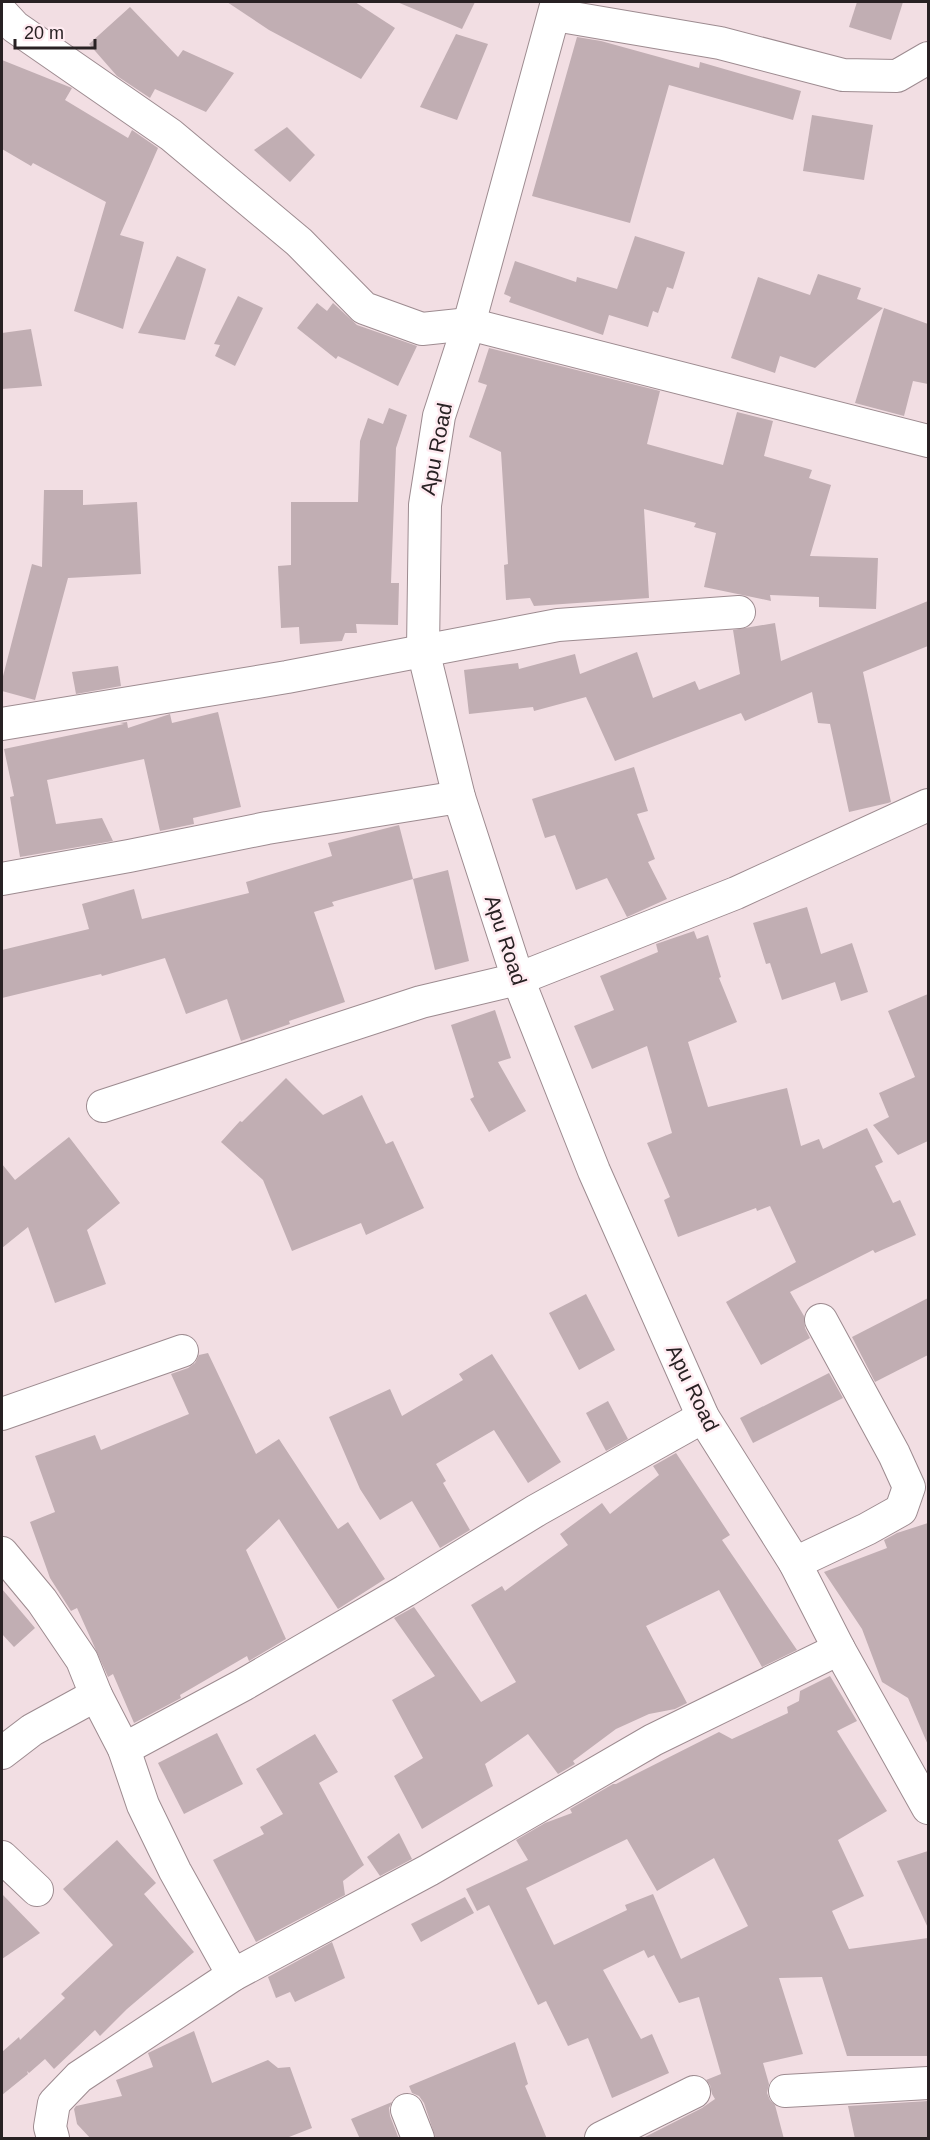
<svg xmlns="http://www.w3.org/2000/svg" width="930" height="2140" font-family="Arial,sans-serif">
<rect width="100%" height="100%" fill="#f2dee3"/>
<!-- building -->
<g fill="#c1aeb3" fill-rule="evenodd">
<polygon points="227,2 355,2 395,28 361,79 269,30"/>
<polygon points="397,2 475,2 462,29"/>
<polygon points="857,2 903,2 891,40 849,27"/>
<polygon points="130,7 178,57 183,50 234,73 206,112 155,89 150,98 117,76 89,44"/>
<polygon points="456,34 488,44 457,120 420,107"/>
<polygon points="577,37 601,41 699,68 700,62 801,91 793,120 669,85 630,223 532,196"/>
<polygon points="2,60 72,88 65,100 128,138 132,130 158,148 120,235 144,242 123,329 74,311 106,202 33,163 31,166 2,149"/>
<polygon points="812,115 873,125 864,180 803,171"/>
<polygon points="287,127 315,155 290,182 254,150"/>
<polygon points="635,236 685,252 673,289 667,287 658,313 653,311 648,327 609,315 603,335 509,302 511,297 504,294 515,261 576,282 577,277 617,289"/>
<polygon points="177,256 206,269 185,340 138,333"/>
<polygon points="818,274 861,288 857,299 883,308 815,368 780,356 775,373 731,358 758,277 810,295"/>
<polygon points="238,296 263,308 235,366 215,356 220,345 214,344"/>
<polygon points="317,303 327,311 333,303 357,325 417,346 398,386 338,356 336,359 297,328"/>
<polygon points="884,308 928,324 928,384 913,381 904,416 855,403"/>
<polygon points="31,329 42,386 2,389 2,333"/>
<polygon points="489,348 660,391 647,444 723,465 737,412 773,421 764,456 812,470 809,478 831,485 810,556 878,558 876,609 819,607 819,597 770,595 771,601 704,587 716,533 694,527 696,523 644,509 649,598 534,606 530,598 506,600 504,565 508,564 501,452 469,437 487,385 478,382"/>
<polygon points="389,408 407,415 396,448 391,583 399,583 398,625 356,624 357,633 345,633 342,641 300,644 299,627 281,628 278,566 291,565 291,502 358,502 360,441 368,418 383,424"/>
<polygon points="44,490 83,490 83,505 137,502 141,574 68,578 35,700 2,691 2,680 32,564 42,567"/>
<polygon points="928,601 928,646 863,672 891,802 888,803 849,812 830,724 818,723 812,692 745,721 741,713 615,761 586,697 534,711 533,707 469,714 464,670 518,663 519,669 575,654 580,674 637,652 653,698 695,681 699,690 740,674 733,630 775,623 781,661"/>
<polygon points="118,666 121,686 76,694 72,672"/>
<polygon points="218,712 241,807 193,818 194,824 160,831 144,759 47,780 56,824 102,818 113,841 20,857 10,797 14,796 4,749 124,724 120,723 127,722 128,728 170,714 172,723"/>
<polygon points="634,767 648,811 637,814 655,859 648,862 667,899 627,917 607,878 576,890 555,835 545,838 532,799"/>
<polygon points="399,825 413,879 332,902 334,906 314,912 345,1002 289,1021 290,1024 241,1041 227,999 186,1014 165,958 102,976 101,974 2,998 2,950 89,929 82,904 134,889 142,919 249,893 246,882 332,856 328,843"/>
<polygon points="448,870 469,961 435,970 413,879"/>
<polygon points="807,907 821,954 852,943 868,992 841,1001 835,982 782,1000 770,963 766,964 753,923"/>
<polygon points="694,931 697,939 708,935 721,977 719,978 737,1022 688,1042 708,1107 787,1088 801,1146 819,1139 823,1149 867,1128 883,1162 875,1166 893,1203 900,1200 916,1235 875,1253 873,1250 790,1292 804,1316 805,1328 810,1338 761,1365 726,1302 796,1262 770,1206 757,1211 756,1208 678,1237 664,1200 670,1197 647,1143 672,1133 647,1046 592,1069 574,1026 614,1010 600,976 658,952 656,944"/>
<polygon points="928,994 928,1141 898,1155 873,1125 889,1117 879,1093 915,1077 888,1011"/>
<polygon points="495,1010 511,1058 498,1062 526,1111 489,1132 470,1099 474,1097 451,1025"/>
<polygon points="286,1078 323,1115 362,1095 386,1144 393,1141 424,1208 366,1235 361,1223 292,1251 263,1180 221,1142 240,1121 242,1122"/>
<polygon points="69,1137 120,1203 87,1230 106,1284 55,1303 28,1227 2,1248 2,1164 15,1180"/>
<polygon points="586,1294 615,1350 579,1370 549,1313"/>
<polygon points="928,1298 928,1355 875,1382 852,1337"/>
<polygon points="208,1353 256,1454 279,1439 338,1529 348,1522 385,1579 338,1609 279,1519 246,1550 286,1639 249,1661 247,1656 180,1695 181,1698 134,1723 113,1674 108,1677 77,1608 71,1611 50,1578 30,1522 55,1512 35,1456 95,1435 101,1450 189,1414 171,1374 188,1368 195,1363 199,1355"/>
<polygon points="492,1354 561,1462 528,1483 494,1430 436,1464 446,1481 443,1483 470,1530 440,1548 412,1501 380,1520 360,1489 329,1417 390,1389 402,1416 463,1380 459,1374"/>
<polygon points="829,1373 843,1398 753,1443 740,1418"/>
<polygon points="608,1401 628,1439 606,1451 586,1413"/>
<polygon points="676,1453 730,1535 722,1540 797,1650 762,1667 719,1590 646,1626 687,1703 675,1709 649,1714 616,1729 573,1761 575,1764 558,1774 528,1734 485,1764 493,1786 422,1829 394,1776 423,1758 392,1700 435,1676 394,1618 414,1607 481,1702 516,1682 471,1605 502,1586 505,1591 568,1545 560,1534 602,1503 610,1514 659,1475 653,1466"/>
<polygon points="928,1523 928,1745 908,1698 882,1682 862,1629 824,1572 887,1548 884,1540 897,1533"/>
<polygon points="2,1589 35,1628 14,1647 2,1634"/>
<path d="M830,1676L857,1721L837,1731L887,1811L838,1840L864,1896L832,1911L849,1949L928,1938V2056H847L822,1977L779,1978L803,2054L763,2063L769,2084L767,2093L770,2100L775,2105L784,2139H641L702,2108L715,2099L712,2094L710,2085L706,2080L721,2074L699,1997L679,2003L654,1955L648,1958L644,1950L603,1970L641,2039L652,2034L669,2073L612,2098L588,2038L568,2046L546,2001L538,2005L489,1905L477,1911L466,1889L528,1860L516,1840L545,1823L572,1813L570,1809L613,1784H616L719,1732L732,1739L788,1713L787,1707L799,1701L800,1691ZM627,1839L657,1891L714,1858L748,1926L681,1959L653,1894L625,1905L627,1910L554,1945L526,1888Z"/>
<polygon points="217,1733 243,1784 184,1814 158,1763"/>
<polygon points="315,1734 338,1772 319,1783 364,1865 343,1881 345,1895 256,1942 213,1860 264,1834 260,1827 283,1814 256,1769"/>
<polygon points="399,1833 412,1859 380,1876 367,1857"/>
<polygon points="117,1840 156,1883 144,1894 194,1952 127,2009 100,2036 95,2030 54,2069 45,2059 29,2073 27,2071 28,2074 2,2095 2,2052 19,2037 20,2040 65,1998 61,1994 113,1945 63,1889"/>
<polygon points="928,1851 928,1928 897,1861"/>
<polygon points="2,1894 40,1933 2,1959"/>
<polygon points="465,1897 474,1913 421,1942 411,1924"/>
<polygon points="332,1942 345,1978 295,2002 290,1992 276,1998 268,1977"/>
<polygon points="194,2031 212,2083 268,2060 278,2068 290,2067 312,2128 284,2139 91,2139 77,2124 74,2109 76,2106 122,2096 116,2080 153,2067 148,2053"/>
<polygon points="515,2042 528,2084 525,2086 547,2139 436,2139 424,2103 419,2096 412,2093 409,2086"/>
<polygon points="928,2101 928,2139 855,2139 848,2106"/>
<polygon points="392,2102 389,2108 390,2116 399,2139 360,2139 351,2119"/>
</g>
<g fill="none" stroke-linecap="round" stroke-linejoin="round">
<defs>
<g id="minor">
<polyline points="557,2 469,324 439,416 425,505 423,650 459,797 518,979 594,1171 703,1417 795,1563 839,1649 928,1808"/>
<polyline points="2,13 15,27 171,135 299,242 364,308 422,329 469,324 928,441"/>
<polyline points="555,15 720,43 843,75 897,76 928,58"/>
<polyline points="2,724 287,677 558,625 739,612"/>
<polyline points="2,879 129,856 267,828 459,797"/>
<polyline points="103,1106 421,1002 518,979 736,893 928,805"/>
<polyline points="2,1414 182,1351"/>
<polyline points="2,1553 42,1601 82,1660 96,1695 124,1749 143,1805 175,1871 233,1975"/>
<polyline points="795,1563 867,1529 901,1510 909,1487 894,1454 821,1320"/>
<polyline points="124,1749 243,1685 405,1591 537,1510 703,1417"/>
<polyline points="2,1753 32,1730 96,1695"/>
<polyline points="2,1857 37,1890"/>
<polyline points="785,2091 928,2083"/>
<polyline points="407,2110 418,2138"/>
<polyline points="53,2138 50,2127 54,2103 79,2077 233,1975 429,1870 653,1740 839,1649"/>
<polyline points="601,2138 694,2092"/>
</g>
</defs>
<!-- minor casing -->
<use href="#minor" stroke="#9d8b90" stroke-width="34"/>
<!-- minor -->
<use href="#minor" stroke="#fff" stroke-width="32"/>
</g>
<g text-anchor="middle" dominant-baseline="central" stroke-width="5" stroke-linejoin="round" paint-order="stroke">
<!-- street labels -->
<g font-size="21" fill="#282123" stroke="#ffebf1">
<text transform="translate(436 449) rotate(-79)">Apu Road</text>
<text transform="translate(506 940) rotate(72)">Apu Road</text>
<text transform="translate(693 1388) rotate(64)">Apu Road</text>
</g>
</g>
<!-- border -->
<rect width="930" height="2140" fill="none" stroke="#282123" stroke-width="6"/>
<!-- scale -->
<path d="M15 39v9h80v-9" fill="none" stroke="#282123" stroke-width="3"/>
<text x="24" y="39" font-size="18" fill="#282123" stroke="#ffebf1" stroke-width="4.5" paint-order="stroke">20 m</text>
</svg>
